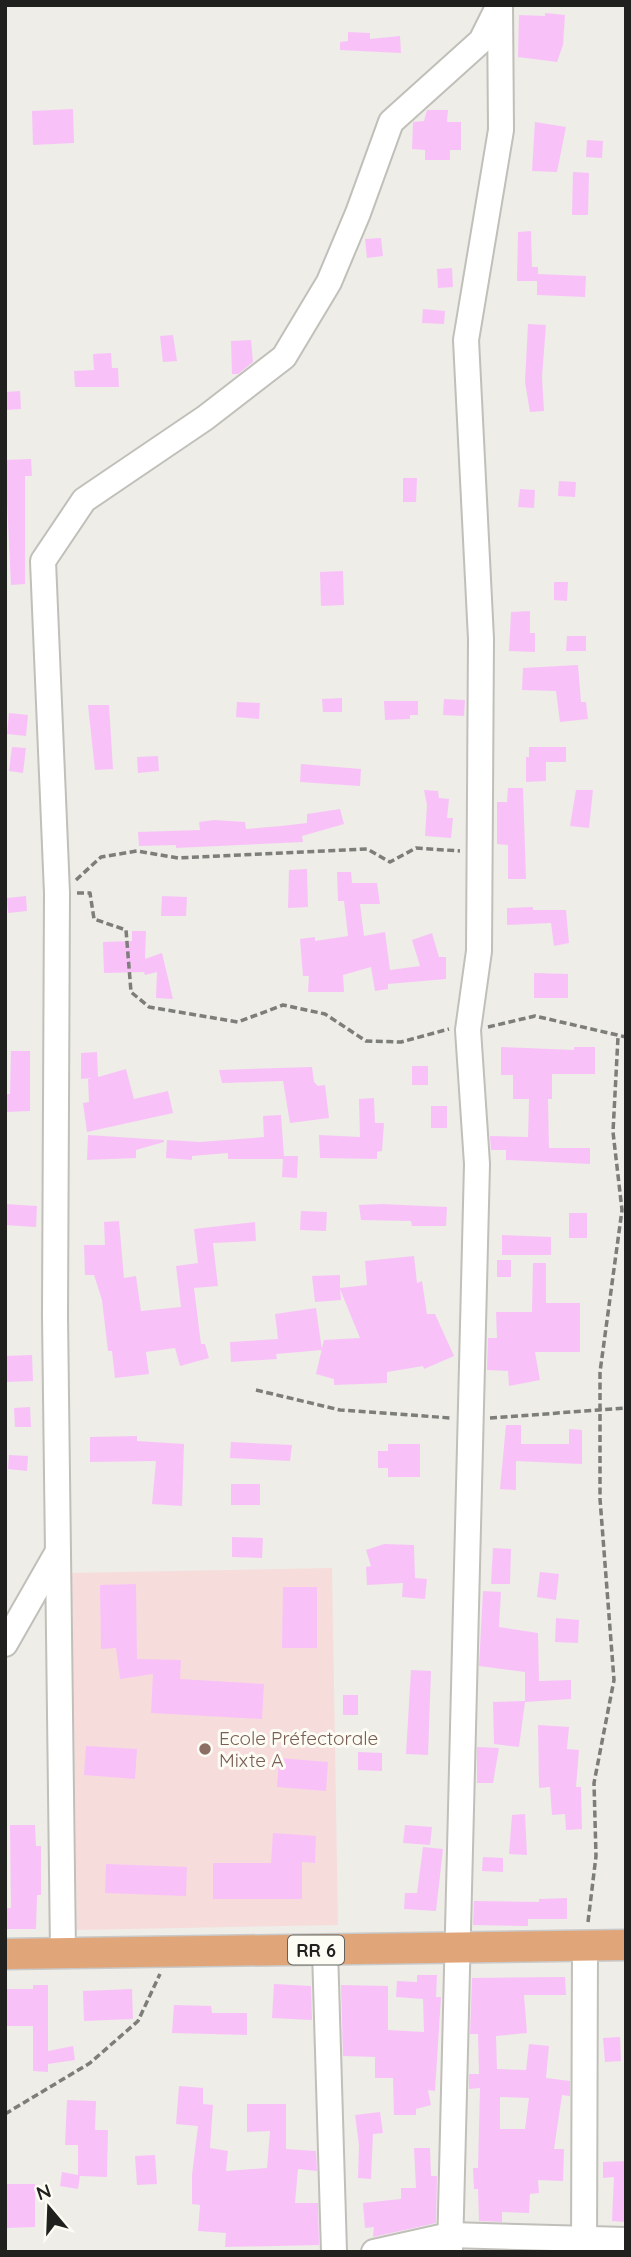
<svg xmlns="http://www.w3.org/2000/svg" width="631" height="2257" font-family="Quicksand,sans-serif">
<rect width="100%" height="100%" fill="#eeede7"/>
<!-- education -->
<polygon fill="#f7dcdc" points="332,1568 338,1925 77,1930 72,1573"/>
<!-- building -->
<g fill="#f8c2f9" fill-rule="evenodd">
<polygon points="545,13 565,15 563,45 557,62 518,57 519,15 545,16"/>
<polygon points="348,32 370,33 370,39 400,36 401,53 340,50 340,42 348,41"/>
<polygon points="73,109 74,143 33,145 32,111"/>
<polygon points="427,110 448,110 447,122 461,122 461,150 450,150 450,160 425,160 425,150 412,149 413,122 424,121"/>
<polygon points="535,122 566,127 557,172 532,171"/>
<polygon points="587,140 603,141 602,158 586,157"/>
<polygon points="573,172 589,173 588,215 572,215"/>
<polygon points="531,231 532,267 538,267 538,274 586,276 585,297 537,295 537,281 517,281 518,232"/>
<polygon points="381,238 383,256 367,258 365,239"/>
<polygon points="452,268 453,287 438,288 437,269"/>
<polygon points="423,309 445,311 444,324 422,323"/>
<polygon points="528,324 546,325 542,377 544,411 530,412 525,382"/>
<polygon points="173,335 177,361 163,362 160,336"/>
<polygon points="251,340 253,362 238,374 232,374 231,341"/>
<polygon points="111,353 112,368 118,368 119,387 75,387 74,371 94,370 93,354"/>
<polygon points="20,391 21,409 5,410 5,392"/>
<polygon points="31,459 32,476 25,476 25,584 11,585 5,460"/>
<polygon points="403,478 417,478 416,502 403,502"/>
<polygon points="559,481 576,482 575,497 558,496"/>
<polygon points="520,489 535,490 534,508 518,507"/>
<polygon points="343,571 344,605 321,606 320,572"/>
<polygon points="554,582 568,582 567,601 554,600"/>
<polygon points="530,611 530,633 535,633 535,652 509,651 511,612"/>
<polygon points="567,636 586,636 586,651 566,651"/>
<polygon points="578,665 581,702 586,702 588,719 560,722 556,691 522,690 523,668"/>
<polygon points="342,698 342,712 323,712 322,699"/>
<polygon points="444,699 465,700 464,716 443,715"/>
<polygon points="384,701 418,701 418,715 410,715 410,719 385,720"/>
<polygon points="237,702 260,703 259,719 236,717"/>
<polygon points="88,705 109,705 113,769 95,770"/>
<polygon points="9,713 28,715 26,736 7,734"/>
<polygon points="12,747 26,748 23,773 9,771"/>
<polygon points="529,747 566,747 566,762 546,762 546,781 526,782 526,757 529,757"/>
<polygon points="158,756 159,771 138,773 137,757"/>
<polygon points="301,764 361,769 360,786 300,782"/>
<polygon points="508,788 523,788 526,879 508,879 508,845 497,844 497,802 507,802"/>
<polygon points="424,790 438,791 439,798 449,799 447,818 453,818 451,838 425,836 427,805"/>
<polygon points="576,790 593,790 589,828 570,826"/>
<polygon points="340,809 344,824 302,836 303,842 176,848 176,845 139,846 138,832 200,830 199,822 214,820 245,822 246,829 281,826 307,823 307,814"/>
<polygon points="307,869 308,907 288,908 289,870"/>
<polygon points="337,872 351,872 352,883 377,883 380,904 360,904 364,936 385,932 390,970 420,966 412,940 432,933 439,957 446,957 446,979 388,984 388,989 375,991 371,967 343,975 344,992 308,992 309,976 303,976 300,939 315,937 315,941 348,936 344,901 338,901"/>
<polygon points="26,896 27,911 8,913 7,898"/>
<polygon points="162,896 187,897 186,916 161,916"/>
<polygon points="533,907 533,910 566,910 569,943 554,946 551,923 507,925 507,908"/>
<polygon points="132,931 146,931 145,959 162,953 173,999 156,998 157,972 145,975 144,972 104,973 103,942 132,941"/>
<polygon points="534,973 568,974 568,998 534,998"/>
<polygon points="501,1047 574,1050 574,1047 595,1047 595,1074 552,1074 552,1099 548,1099 549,1148 590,1148 590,1164 506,1160 506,1150 491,1150 490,1136 528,1137 529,1099 513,1099 513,1075 501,1075"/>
<polygon points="11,1051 30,1051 30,1111 6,1112 5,1094 10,1094"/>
<polygon points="97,1052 98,1077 126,1069 134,1099 168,1091 173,1113 87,1132 83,1103 89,1102 88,1079 92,1078 81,1079 81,1053"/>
<rect x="412" y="1066" width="16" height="19"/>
<polygon points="312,1067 314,1082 318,1086 325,1085 329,1118 290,1123 283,1081 222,1083 219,1070"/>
<polygon points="374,1098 375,1123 384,1123 382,1151 377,1152 377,1159 320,1158 319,1135 360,1137 359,1099"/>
<rect x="431" y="1106" width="16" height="22"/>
<polygon points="281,1115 284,1156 298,1156 297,1178 282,1177 283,1159 228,1159 228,1153 192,1156 192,1160 166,1158 167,1140 200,1142 264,1137 263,1116"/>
<polygon points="88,1135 164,1140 164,1142 136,1150 136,1158 87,1160"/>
<polygon points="5,1204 37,1206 36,1227 5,1225"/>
<polygon points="382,1204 447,1207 446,1226 412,1226 411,1221 361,1220 359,1205"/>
<polygon points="301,1211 327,1212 326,1231 300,1230"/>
<rect x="569" y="1213" width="18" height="25"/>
<polygon points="119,1221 124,1278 136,1276 141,1311 181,1307 176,1266 198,1263 194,1229 255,1222 256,1241 213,1243 218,1286 194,1288 201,1344 205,1344 209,1358 180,1366 175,1348 146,1352 149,1374 115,1378 112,1351 108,1351 102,1300 94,1275 85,1275 84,1245 105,1245 104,1222"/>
<polygon points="502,1235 551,1237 551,1255 502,1255"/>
<polygon points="414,1256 417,1283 422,1281 427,1314 435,1314 454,1356 424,1369 423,1366 387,1372 387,1383 334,1385 334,1379 316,1374 324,1340 360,1338 340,1289 341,1300 315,1302 312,1276 340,1275 340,1288 367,1285 365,1261"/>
<rect x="497" y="1260" width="14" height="17"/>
<polygon points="533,1263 546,1263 546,1303 580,1303 580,1352 535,1352 540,1380 509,1386 508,1371 487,1370 488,1338 497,1338 496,1312 532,1312"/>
<polygon points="316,1308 322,1350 276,1354 277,1359 231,1362 230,1342 278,1339 275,1314"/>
<polygon points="32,1355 33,1381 5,1382 5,1356"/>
<polygon points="30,1407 31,1427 15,1427 14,1408"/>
<polygon points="506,1425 521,1425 521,1444 569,1444 569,1429 582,1430 582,1464 516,1461 516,1490 500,1489"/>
<polygon points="137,1436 137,1441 184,1444 182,1506 152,1504 156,1461 90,1462 90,1437"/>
<polygon points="231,1442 292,1445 290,1461 230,1458"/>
<polygon points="388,1444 420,1444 420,1477 388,1477 388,1468 378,1468 378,1451 388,1451"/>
<polygon points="9,1455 28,1456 27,1471 8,1469"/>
<rect x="231" y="1484" width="29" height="21"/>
<polygon points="232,1537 263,1538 262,1558 232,1557"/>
<polygon points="384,1544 414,1545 415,1578 427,1579 425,1599 402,1597 403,1583 367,1585 366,1567 371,1566 366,1550"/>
<polygon points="493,1548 511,1549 510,1584 491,1584"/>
<polygon points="540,1572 559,1574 556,1600 537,1597"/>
<polygon points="136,1584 137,1659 181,1660 180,1679 264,1684 262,1719 151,1713 153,1674 120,1679 116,1648 101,1649 100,1585"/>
<polygon points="283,1587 317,1587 317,1648 282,1648"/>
<polygon points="483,1591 501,1592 499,1627 538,1633 539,1681 571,1680 571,1699 525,1702 519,1747 494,1744 493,1702 525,1701 525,1672 479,1666"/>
<polygon points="556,1618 579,1620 578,1643 555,1642"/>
<polygon points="411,1670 431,1671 428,1755 406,1754"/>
<rect x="343" y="1695" width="15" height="20"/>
<polygon points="538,1725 569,1727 567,1749 579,1750 576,1787 581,1787 582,1829 566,1830 565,1814 552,1815 550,1787 539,1788"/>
<polygon points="86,1746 137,1749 135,1779 84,1775"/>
<polygon points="477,1747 499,1748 493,1783 477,1783"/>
<polygon points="358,1752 382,1753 382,1771 358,1770"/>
<polygon points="279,1758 328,1762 326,1791 277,1787"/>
<polygon points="525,1814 527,1855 509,1854 512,1815"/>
<polygon points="10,1825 35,1825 36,1846 41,1846 41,1895 37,1895 36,1929 5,1929 5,1908 11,1908"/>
<polygon points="405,1825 432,1827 430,1845 403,1843"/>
<polygon points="273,1833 316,1836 315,1863 302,1862 302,1899 213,1899 213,1863 271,1863"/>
<polygon points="423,1847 443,1849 436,1911 404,1909 405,1893 417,1893"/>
<polygon points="483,1857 503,1858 503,1872 482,1871"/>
<polygon points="106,1864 187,1867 186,1896 105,1893"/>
<polygon points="567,1898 567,1919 528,1919 528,1926 473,1925 474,1901 539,1902 539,1899"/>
<polygon points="417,1975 437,1975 436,1997 441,1997 435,2091 428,2090 431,2105 416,2109 416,2115 394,2115 393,2078 375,2078 375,2057 343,2056 341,1985 388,1986 388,2030 424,2032 423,1999 396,1997 397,1981 417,1982"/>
<path d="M565,1977L566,1995H524L527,2033L496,2036L497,2069L526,2070L529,2044L549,2046L546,2078L570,2081V2096L562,2095L554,2149H564L563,2181L538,2180L539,2193L530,2194L529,2213L502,2212V2222L479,2221L478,2189H474L473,2168H478L480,2088L469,2089V2074H479L478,2034H470L472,1978ZM500,2097L529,2098L525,2129H500Z"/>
<polygon points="274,1984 311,1986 312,2020 272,2018"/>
<polygon points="33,1985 48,1985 48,2051 73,2046 75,2060 48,2064 48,2072 33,2071 33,2026 5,2026 5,1989 33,1989"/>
<polygon points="132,1989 133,2019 84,2021 83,1991"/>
<polygon points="174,2005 211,2006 212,2013 247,2013 247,2035 172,2033"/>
<polygon points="620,2037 621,2061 605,2062 603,2038"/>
<polygon points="179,2086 203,2088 203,2104 213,2105 210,2148 228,2151 226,2171 267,2168 270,2131 247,2132 247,2104 286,2104 286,2149 316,2151 317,2171 298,2169 295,2203 318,2203 319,2245 225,2247 226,2233 198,2231 200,2205 192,2204 192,2175 198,2126 176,2124"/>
<polygon points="67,2100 96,2101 95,2130 108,2130 107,2177 80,2176 78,2189 60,2186 62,2172 78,2175 78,2145 65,2145"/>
<polygon points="380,2112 383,2133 373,2134 371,2179 358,2178 359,2145 355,2115"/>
<polygon points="414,2148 430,2148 431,2176 437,2176 436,2223 373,2237 374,2227 365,2228 363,2203 401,2199 401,2188 416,2188"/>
<polygon points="155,2155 157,2184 137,2185 135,2156"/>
<polygon points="626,2161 626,2222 612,2221 614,2177 603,2178 603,2162"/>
<polygon points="5,2184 35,2184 35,2227 6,2228"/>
</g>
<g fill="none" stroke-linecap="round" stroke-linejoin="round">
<defs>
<g id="minor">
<polyline points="5,1644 57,1553"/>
<polyline points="325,1950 334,2252"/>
<polyline points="63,1952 55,1315 57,893 43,561 84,500 205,418 284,357 329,282 358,213 391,122 481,41 497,9"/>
<polyline points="374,2252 450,2235 626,2240"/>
<polyline points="450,2252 477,1164 468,1030 479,951 481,639 466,340 501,130 500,5"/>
<polyline points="584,2252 585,1945"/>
</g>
<polyline id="major" points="5,1954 626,1945"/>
</defs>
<!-- minor casing -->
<use href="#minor" stroke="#c0bfb9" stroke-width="28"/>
<!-- major casing -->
<use href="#major" stroke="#c9c9c9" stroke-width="33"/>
<!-- path -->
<g stroke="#7d7d79" stroke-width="3.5" stroke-dasharray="7 3.5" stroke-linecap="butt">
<polyline points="76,880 101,857 137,851 178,858 367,849 390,862 416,848 460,851"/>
<polyline points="77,893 90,893 94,919 126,930 131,992 149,1007 238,1022 283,1005 325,1014 366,1041 401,1042 449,1029"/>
<polyline points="488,1027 535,1016 626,1037"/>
<polyline points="256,1390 340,1410 451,1418"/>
<polyline points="490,1418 626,1408"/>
<polyline points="588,1922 596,1856 594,1783 614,1680 600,1499 600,1372 622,1210 613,1132 618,1037"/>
<polyline points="5,2114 90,2063 138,2021 160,1974"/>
</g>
<!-- minor -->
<use href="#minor" stroke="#fff" stroke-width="24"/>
<!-- major -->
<use href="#major" stroke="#e0a578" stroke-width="30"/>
</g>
<!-- markers -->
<circle fill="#8d6e63" stroke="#fcfbf4" stroke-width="2.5" cx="205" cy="1749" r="7"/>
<g text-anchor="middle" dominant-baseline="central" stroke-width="6" stroke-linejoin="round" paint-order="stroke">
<!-- shield labels -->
<rect fill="#fcfbf4" stroke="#62625e" stroke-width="2" x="288" y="1935.5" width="56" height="29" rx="5"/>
<g font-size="18" font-weight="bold" fill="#20201e">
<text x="316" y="1950">RR 6</text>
</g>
<!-- education labels -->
<g font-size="19" fill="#785e54" stroke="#fcfbf4" text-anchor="start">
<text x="219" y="1738">Ecole Préfectorale<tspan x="219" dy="22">Mixte A</tspan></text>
</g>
</g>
<!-- border -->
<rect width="631" height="2257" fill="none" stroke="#20201e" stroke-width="14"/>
<!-- north arrow -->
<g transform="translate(49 2208) rotate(341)" stroke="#fcfbf4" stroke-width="5" paint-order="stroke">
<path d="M0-5L12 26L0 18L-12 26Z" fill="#20201e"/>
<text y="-10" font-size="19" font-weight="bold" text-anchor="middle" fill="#20201e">N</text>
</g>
</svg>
